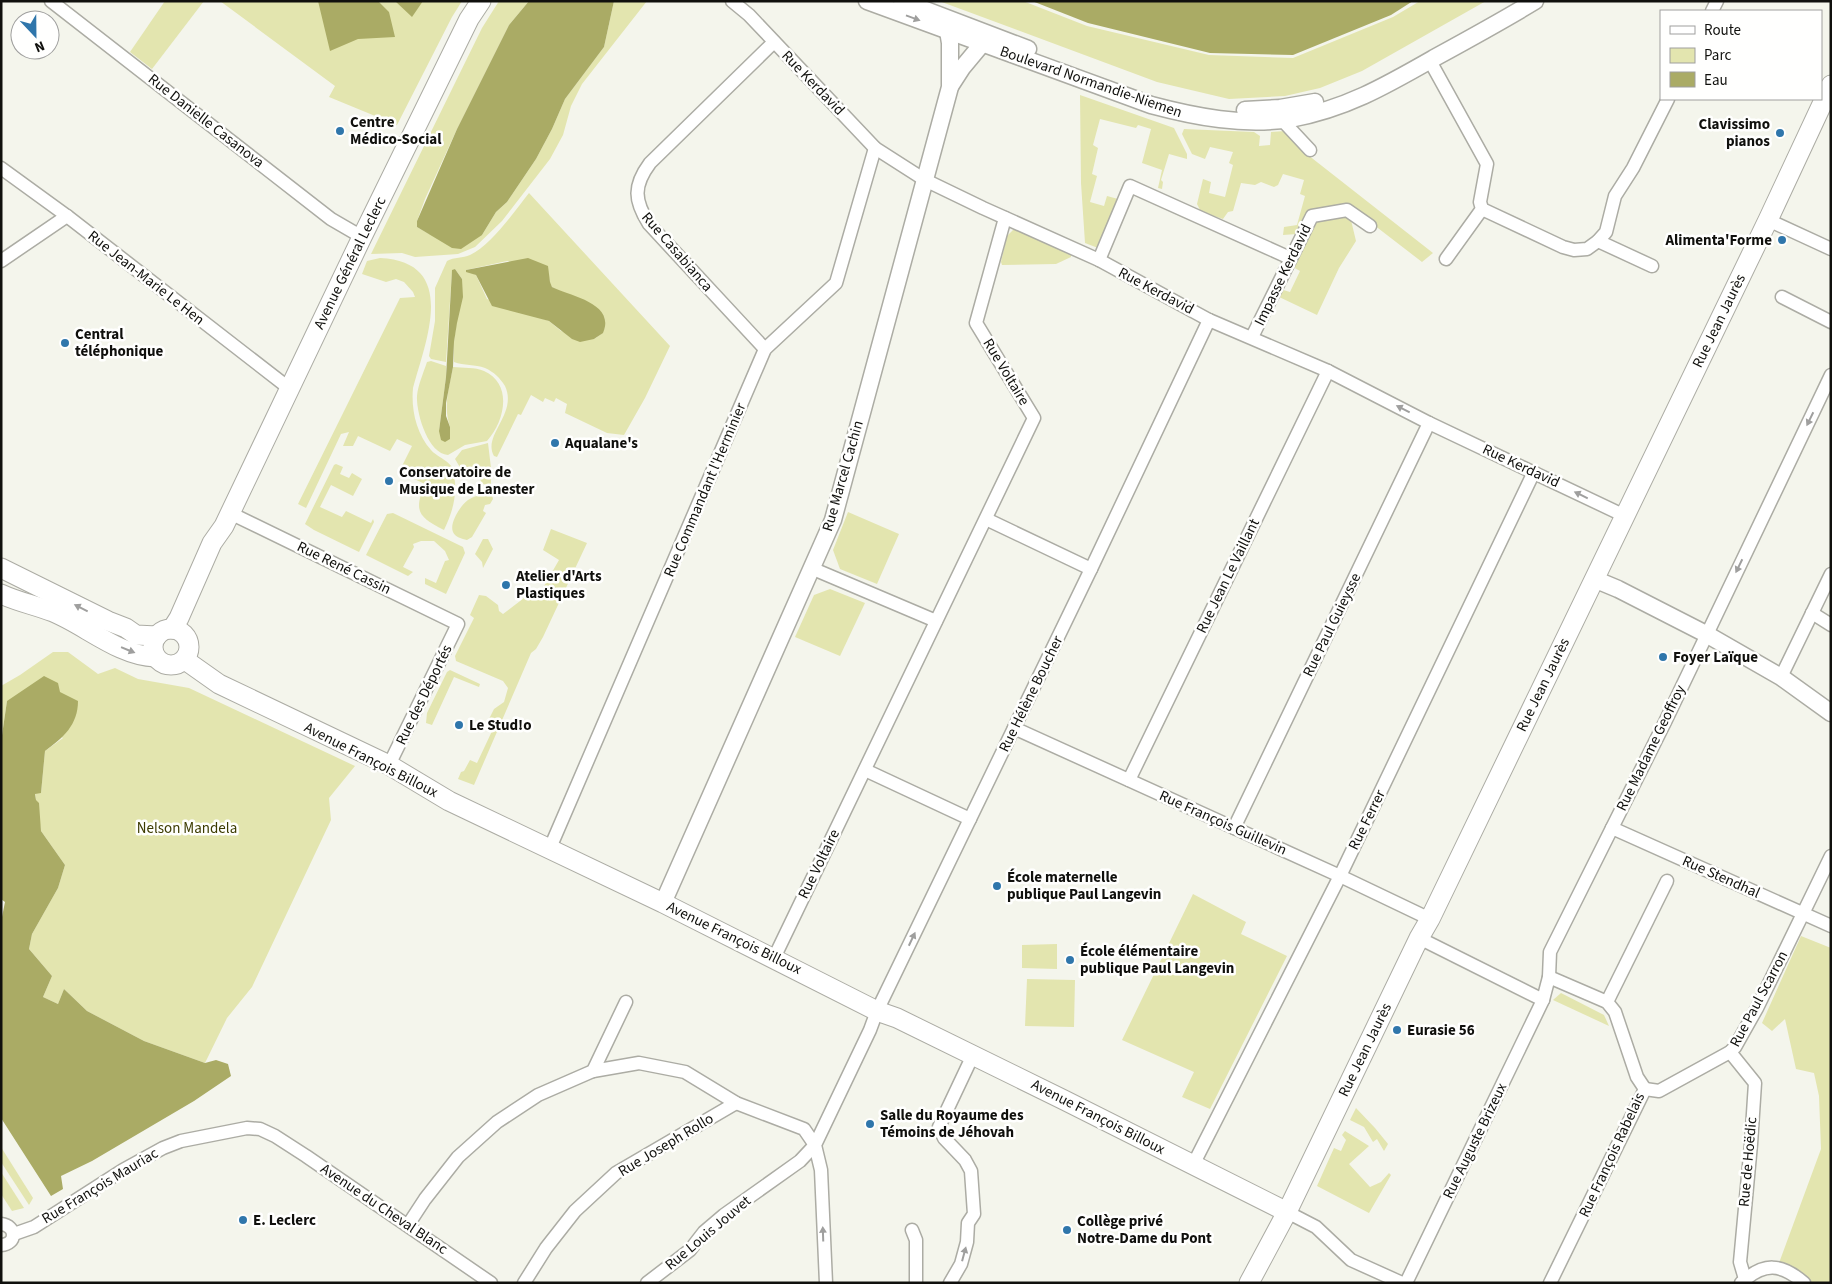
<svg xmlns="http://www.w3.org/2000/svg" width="1832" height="1284" font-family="'Source Sans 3',sans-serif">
<rect width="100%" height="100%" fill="#f4f5ec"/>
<!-- green -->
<g fill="#e3e5af" fill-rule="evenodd">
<polygon points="165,1 204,1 152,69 130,52"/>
<polygon points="220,1 462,1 452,17 397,125 329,97 335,86"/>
<polygon points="499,1 529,1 509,25 457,129 425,199 417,221 417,227 429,234 482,235 496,212 507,202 536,159 552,129 565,99 604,47 614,1 647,1 582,84 571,106 563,135 550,159 502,221 475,247 458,254 415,257 402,253 371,254 482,28"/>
<polygon points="939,1 1023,1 1087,26 1209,55 1293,58 1393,17 1420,1 1486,1 1362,71 1320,88 1285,96 1229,99 1157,82"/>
<polygon points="1080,95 1174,128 1187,154 1187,159 1169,154 1161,180 1163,182 1162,189 1158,188 1162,170 1142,163 1151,129 1138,125 1136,128 1100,119 1093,145 1098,148 1092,174 1097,176 1090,202 1104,206 1107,196 1118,199 1121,190 1123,191 1098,248 1085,243 1081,183"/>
<polygon points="1184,129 1254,132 1260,136 1259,146 1270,145 1271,132 1285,131 1308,155 1433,253 1422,262 1348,205 1330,206 1313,210 1297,234 1283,235 1284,227 1297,225 1305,196 1300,194 1304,180 1283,174 1278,185 1274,187 1261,182 1255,185 1241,183 1233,211 1228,212 1223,219 1201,212 1197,204 1203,179 1211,182 1209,193 1225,197 1233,165 1229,163 1233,152 1210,147 1205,159 1192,154 1182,134"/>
<path d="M529,193L670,346L645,398L624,435L607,433L565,413L567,404L556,398L554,402L545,398L543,402L531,395L521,415L518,414L497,457L494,456C482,435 518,414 505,386C500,378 494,372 485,368C475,364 464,366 454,362V342L462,279L455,269L452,271L446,362L431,359L429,356L435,321V288L447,261C454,257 463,258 470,255C491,245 514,212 529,193ZM507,261L547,266L550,283L552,287L604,317C606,330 604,333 594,339L561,331L549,321L487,299L476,275L466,270Z"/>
<polygon points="1350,216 1356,241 1339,268 1317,315 1277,296 1280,289 1290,292 1300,271 1293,267 1316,220"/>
<polygon points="1013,230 1021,230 1071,255 1071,257 1056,264 1002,265 1001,262 1007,236"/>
<path d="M380,258C459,262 426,340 413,388C411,409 416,433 431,450C436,456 446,459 452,467C454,471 454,477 455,482C456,500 452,513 444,530C419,517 413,512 425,484L399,472L412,446L397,439L390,451L358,436L353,446H343L349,432L341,434L306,508L298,504L400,298L415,297L413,292L404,282L396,279L386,282L362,274L367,261Z"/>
<path d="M431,361L446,366V377L439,431L450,427C443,407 449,388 453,367C463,368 475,367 484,371C513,384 505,421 487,441L465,445L448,455C428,454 416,413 417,396C418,385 423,374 427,362Z"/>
<polygon points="488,443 491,468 491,488 482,483 476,472 461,469 455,459 462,450"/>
<polygon points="336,464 343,467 340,474 349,478 352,473 362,479 353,496 331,485 320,507 342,517 346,511 371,523 373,519 374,522 359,552 314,530 305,524 334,465"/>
<path d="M487,493L492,495L493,499L490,504L485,505L483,511L486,513L472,537L467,540C462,539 455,537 453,532C449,523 461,505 468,500C474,496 481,495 487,493Z"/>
<polygon points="848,512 899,534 877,584 840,569 833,550"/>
<polygon points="393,513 463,547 465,553 446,594 425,584 425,578 436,583 445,561 449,560 445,551 434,541 421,541 413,544 414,547 403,567 413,572 408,576 366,555 387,514"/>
<polygon points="551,529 587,543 543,637 536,649 531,653 474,785 458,779 461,772 464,771 470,760 477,763 493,729 486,725 494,709 504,702 508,688 503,681 456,661 455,656 474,618 470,615 479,595 486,596 498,605 499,611 503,614 524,598 540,593 559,560 543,550"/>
<polygon points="483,539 488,539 493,549 483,568 482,562 475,554"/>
<polygon points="830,589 865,603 840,656 795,637 814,595"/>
<polygon points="53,652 68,652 98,674 115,668 138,679 189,688 355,766 329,798 331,820 252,987 227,1018 205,1063 144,1041 87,1011 64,989 58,1004 43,997 52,976 29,949 32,934 58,888 65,865 41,831 35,793 41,793 45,751 63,738 7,701 1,742 1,686 20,675"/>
<polygon points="450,670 480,684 479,687 454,677 432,725 426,723 427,713 447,672"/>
<polygon points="1193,894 1246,922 1241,934 1287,956 1210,1109 1182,1097 1194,1072 1122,1040"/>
<polygon points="1801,936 1831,948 1831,1283 1808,1283 1779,1263 1821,1149 1819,1096 1814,1073 1796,1069 1785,1019 1772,1031 1762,1023"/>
<polygon points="1057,944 1057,969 1022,968 1022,945"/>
<polygon points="1027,979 1075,980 1074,1027 1025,1026"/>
<polygon points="1561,993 1604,1015 1609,1026 1553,1000"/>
<polygon points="1356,1108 1375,1128 1388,1144 1384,1151 1377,1139 1373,1142 1364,1127 1350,1120"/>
<polygon points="1345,1131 1369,1146 1349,1164 1370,1187 1381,1182 1389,1173 1391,1175 1369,1213 1317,1186 1334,1148 1341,1151 1346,1140 1342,1135"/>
<polygon points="1,1147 33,1198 29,1205 1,1162"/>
<polygon points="1,1172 24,1208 12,1211 1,1194"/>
</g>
<!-- water -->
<g fill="#aaab65">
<polygon points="318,1 378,1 389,12 395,37 358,39 330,51"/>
<polygon points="395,1 423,1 412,17"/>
<polygon points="529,1 614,1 604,47 565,99 552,129 536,159 507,202 496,212 482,235 461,249 452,248 417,227 417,221 457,129 509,25"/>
<polygon points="1032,1 1413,1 1391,15 1293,55 1210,53 1088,23"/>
<path d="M528,258L548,266L550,282L552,287C570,296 616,303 603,333L594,339L580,342L572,339L549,321L492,306L476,275L466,272V270Z"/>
<polygon points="455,269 462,279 463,297 457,323 454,342 453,367 446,403 446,416 450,427 450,439 445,442 441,440 439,431 446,377 452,270"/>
<path d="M44,676L58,683L60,692L78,701C78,725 63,738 45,751L41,793L35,794L36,800L39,803L41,831L65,865L58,888L32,934L29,949L52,976L43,997L58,1004L64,989L87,1011L144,1041L205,1063L216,1060L228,1064L231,1076L194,1101L92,1161L61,1176L63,1189L51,1196L1,1118V922L5,902L1,899V742L7,701Z"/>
</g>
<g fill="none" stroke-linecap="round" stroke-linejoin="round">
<defs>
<g id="minor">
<polyline points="51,1 331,219 362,237"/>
<polyline points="732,1 749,15 875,148 925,180 983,208 1099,260 1209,320 1328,371 1429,423 1625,516"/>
<polyline points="1712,11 1717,1"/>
<polyline points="1430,61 1487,164 1480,202 1482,209 1446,259"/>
<polyline points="1281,119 1310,150"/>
<polyline points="1,168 67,216 290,389"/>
<polyline points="1482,209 1563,247 1574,250 1587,249 1598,241 1606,232 1615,196 1633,168 1668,99"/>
<polyline points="1768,220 1831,249"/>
<polyline points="1598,241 1652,266"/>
<polyline points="1099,260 1130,186 1290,258"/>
<polyline points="1,261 67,216"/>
<polyline points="1782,297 1831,322"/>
<polyline points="1252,337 1312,216 1347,210 1370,226"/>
<path d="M765,349L649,224C634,200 633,186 650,163L774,42"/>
<polyline points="230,513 458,624 389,765"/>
<polyline points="986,519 1091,569"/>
<polyline points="811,568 936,621"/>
<polyline points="1812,613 1831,625"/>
<polyline points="1781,677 1831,574"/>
<polyline points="1014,728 1340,876 1430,919"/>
<polyline points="865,770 970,819"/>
<polyline points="1129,780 1328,371"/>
<polyline points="1234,828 1429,423"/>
<polyline points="1612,828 1831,926"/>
<polyline points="550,848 765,349 836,283 875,148"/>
<polyline points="1419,938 1543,1000"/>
<polyline points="774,958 1034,418 976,323 1005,218"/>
<polyline points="1549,977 1607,1002 1615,1012 1637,1077 1645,1089 1550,1283"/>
<polyline points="1607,1002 1667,881"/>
<polyline points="1730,1052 1755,1083 1751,1144 1740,1262 1745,1279"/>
<polyline points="593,1071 639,1063 685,1072 736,1103 804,1129 815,1145"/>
<polyline points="1645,1089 1659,1091 1730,1052 1735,1047 1757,1008 1831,856"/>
<polyline points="1193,1165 1340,876 1534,472"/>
<polyline points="1287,1212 1316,1227 1351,1260 1402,1283"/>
<path d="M1,1224C17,1226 17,1244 1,1245"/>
<polyline points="408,1225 425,1199 458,1157 497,1122 538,1095 593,1071 626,1002"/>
<polyline points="912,1230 916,1240 916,1283"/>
<polyline points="14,1234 34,1227 123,1170 163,1148 181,1141 247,1128 260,1129 275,1136 306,1156 491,1283"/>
<polyline points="524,1283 546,1248 575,1211 616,1173 736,1103"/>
<polyline points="647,1283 690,1250 704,1232 724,1215 800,1161 815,1145"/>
<polyline points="826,1283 821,1170 815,1145 870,1030 877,1011 1091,569 1209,320"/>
<polyline points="950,1283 961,1264 967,1242 968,1223 974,1214 971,1171 965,1160 944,1138 939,1127 973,1055"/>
<polyline points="1406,1283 1543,1000 1549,977 1550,952 1665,722 1831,375"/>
<path d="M1741,1283C1764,1262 1781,1263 1804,1283"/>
</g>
<g id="tertiary">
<path d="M867,1L1151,105C1196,117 1243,126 1290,119C1346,109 1387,85 1436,57C1469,39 1502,21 1535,1"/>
<polyline points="902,1 1028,49"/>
<polyline points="951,85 962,68 982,44"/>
<polyline points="1245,110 1280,108 1315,102"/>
<polyline points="1594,579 1618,589 1706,634 1781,677 1831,713"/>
<polyline points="663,903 833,520 950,87 950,43 948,31"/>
</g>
<g id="secondary">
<polyline points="1,568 108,621 126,628 136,635 157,636"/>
<path d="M1,594C18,602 35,605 53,612C85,625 119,656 155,657"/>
<circle cx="171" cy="647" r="18"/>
<polyline points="172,629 179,618 212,543 224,526 362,237 469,19 481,1"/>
<polyline points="185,660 219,684 389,765 449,801 663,903 877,1011 897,1018 1064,1100 1287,1212"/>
<polyline points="1249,1283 1287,1212 1419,938 1430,919 1768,220 1831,85"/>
</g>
</defs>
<!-- minor casing -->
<use href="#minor" stroke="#acaca4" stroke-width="15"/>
<!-- tertiary casing -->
<use href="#tertiary" stroke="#acaca4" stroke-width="19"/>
<!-- secondary casing -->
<use href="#secondary" stroke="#acaca4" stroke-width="21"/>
<!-- minor -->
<use href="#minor" stroke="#fff" stroke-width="12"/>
<!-- tertiary -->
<use href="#tertiary" stroke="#fff" stroke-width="16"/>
<!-- secondary -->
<use href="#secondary" stroke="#fff" stroke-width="19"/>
</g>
<!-- one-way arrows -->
<defs><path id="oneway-solid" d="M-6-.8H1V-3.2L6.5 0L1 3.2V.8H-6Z" transform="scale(1.25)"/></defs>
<g fill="#9f9f9e">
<use href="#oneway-solid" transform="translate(913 18) rotate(20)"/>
<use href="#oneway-solid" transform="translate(1403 409) rotate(-153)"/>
<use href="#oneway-solid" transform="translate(1810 419) rotate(116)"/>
<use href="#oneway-solid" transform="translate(1581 495) rotate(-154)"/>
<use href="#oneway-solid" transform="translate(1739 566) rotate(116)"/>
<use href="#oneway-solid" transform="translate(81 608) rotate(-153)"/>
<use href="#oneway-solid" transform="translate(128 650) rotate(22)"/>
<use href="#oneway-solid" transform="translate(912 939) rotate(-65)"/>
<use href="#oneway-solid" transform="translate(823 1234) rotate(-92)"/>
<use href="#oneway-solid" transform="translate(964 1254) rotate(-75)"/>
</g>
<!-- markers -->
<g fill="#2f76ab" stroke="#fffffe" stroke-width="2">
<circle cx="340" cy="131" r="5"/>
<circle cx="1780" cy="133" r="5"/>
<circle cx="1782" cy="240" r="5"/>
<circle cx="65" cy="343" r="5"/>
<circle cx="555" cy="443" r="5"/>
<circle cx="389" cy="481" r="5"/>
<circle cx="506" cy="585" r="5"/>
<circle cx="1663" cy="657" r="5"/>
<circle cx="459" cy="725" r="5"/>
<circle cx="997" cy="886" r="5"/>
<circle cx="1070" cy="960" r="5"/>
<circle cx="1397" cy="1030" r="5"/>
<circle cx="870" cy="1124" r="5"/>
<circle cx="243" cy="1220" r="5"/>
<circle cx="1067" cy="1230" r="5"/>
</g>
<g text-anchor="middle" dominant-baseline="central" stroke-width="5" stroke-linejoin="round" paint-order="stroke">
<!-- street labels -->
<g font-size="15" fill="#10100d" stroke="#fffffe">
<text transform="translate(1091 82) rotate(19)">Boulevard Normandie-Niemen</text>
<text transform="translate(813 83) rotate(46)">Rue Kerdavid</text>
<text transform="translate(206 121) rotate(38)">Rue Danielle Casanova</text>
<text transform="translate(677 252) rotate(49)">Rue Casabianca</text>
<text transform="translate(350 263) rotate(-64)">Avenue Général Leclerc</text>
<text transform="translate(1283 275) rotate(-64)">Impasse Kerdavid</text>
<text transform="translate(146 278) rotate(38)">Rue Jean-Marie Le Hen</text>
<text transform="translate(1156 291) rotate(28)">Rue Kerdavid</text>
<text transform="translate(1719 321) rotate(-64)">Rue Jean Jaurès</text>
<text transform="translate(1006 372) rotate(59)">Rue Voltaire</text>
<text transform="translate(1521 466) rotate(25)">Rue Kerdavid</text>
<text transform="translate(843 476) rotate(-74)">Rue Marcel Cachin</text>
<text transform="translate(705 490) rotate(-67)">Rue Commandant l'Herminier</text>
<text transform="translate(344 568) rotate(26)">Rue René Cassin</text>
<text transform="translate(1228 576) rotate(-64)">Rue Jean Le Vaillant</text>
<text transform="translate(1332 625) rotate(-64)">Rue Paul Guieysse</text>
<text transform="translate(1543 685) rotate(-64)">Rue Jean Jaurès</text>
<text transform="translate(1031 694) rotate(-64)">Rue Hélène Boucher</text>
<text transform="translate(424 695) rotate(-64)">Rue des Déportés</text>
<text transform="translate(1651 748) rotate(-64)">Rue Madame Geoffroy</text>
<text transform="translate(371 760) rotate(27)">Avenue François Billoux</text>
<text transform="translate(1367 820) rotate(-64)">Rue Ferrer</text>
<text transform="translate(1223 823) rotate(24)">Rue François Guillevin</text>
<text transform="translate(819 864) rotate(-64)">Rue Voltaire</text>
<text transform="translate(1721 877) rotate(24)">Rue Stendhal</text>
<text transform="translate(734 938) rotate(26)">Avenue François Billoux</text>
<text transform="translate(1759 999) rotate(-62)">Rue Paul Scarron</text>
<text transform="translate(1365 1050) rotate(-64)">Rue Jean Jaurès</text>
<text transform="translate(1098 1117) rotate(27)">Avenue François Billoux</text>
<text transform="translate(1475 1141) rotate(-64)">Rue Auguste Brizeux</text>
<text transform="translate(666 1145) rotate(-31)">Rue Joseph Rollo</text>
<text transform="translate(1612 1155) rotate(-65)">Rue François Rabelais</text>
<text transform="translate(1748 1162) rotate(-85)">Rue de Hoëdic</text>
<text transform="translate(100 1186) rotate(-31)">Rue François Mauriac</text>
<text transform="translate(384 1209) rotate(34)">Avenue du Cheval Blanc</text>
<text transform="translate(708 1233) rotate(-40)">Rue Louis Jouvet</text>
</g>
<!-- poi labels -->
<g font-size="15" font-weight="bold" fill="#10100d" stroke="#fffffe" text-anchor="start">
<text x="350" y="122">Centre<tspan x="350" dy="17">Médico-Social</tspan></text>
<text x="1770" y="124" text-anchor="end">Clavissimo<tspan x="1770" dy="17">pianos</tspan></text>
<text x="1772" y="240" text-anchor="end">Alimenta'Forme</text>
<text x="75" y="334">Central<tspan x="75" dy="17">téléphonique</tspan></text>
<text x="565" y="443">Aqualane's</text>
<text x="399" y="472">Conservatoire de<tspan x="399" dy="17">Musique de Lanester</tspan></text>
<text x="516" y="576">Atelier d'Arts<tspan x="516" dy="17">Plastiques</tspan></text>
<text x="1673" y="657">Foyer Laïque</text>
<text x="469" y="725">Le Stud!o</text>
<text x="1007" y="877">École maternelle<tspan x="1007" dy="17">publique Paul Langevin</tspan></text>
<text x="1080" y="951">École élémentaire<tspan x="1080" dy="17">publique Paul Langevin</tspan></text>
<text x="1407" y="1030">Eurasie 56</text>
<text x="880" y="1115">Salle du Royaume des<tspan x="880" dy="17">Témoins de Jéhovah</tspan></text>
<text x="253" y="1220">E. Leclerc</text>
<text x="1077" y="1221">Collège privé<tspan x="1077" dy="17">Notre-Dame du Pont</tspan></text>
</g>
<!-- park labels -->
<g font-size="15" fill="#3c3b01" stroke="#fffffe">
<text x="187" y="828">Nelson Mandela</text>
</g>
</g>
<!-- border -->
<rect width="1832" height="1284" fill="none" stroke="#10100d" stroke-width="5"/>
<!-- legend -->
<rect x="1660" y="10" width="162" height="90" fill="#fffffe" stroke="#9f9f9e"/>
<rect x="1670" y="26" width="25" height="8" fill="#ffffff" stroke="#9f9f9e"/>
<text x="1704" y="35" font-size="15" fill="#10100d">Route</text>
<rect x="1670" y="48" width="25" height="15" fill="#e3e5af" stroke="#9f9f9e"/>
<text x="1704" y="60" font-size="15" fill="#10100d">Parc</text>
<rect x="1670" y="72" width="25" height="15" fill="#aaab65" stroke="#9f9f9e"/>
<text x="1704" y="85" font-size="15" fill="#10100d">Eau</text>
<!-- north arrow -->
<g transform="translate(35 35) rotate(158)"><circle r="24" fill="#fffffe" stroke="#9f9f9e"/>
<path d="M0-4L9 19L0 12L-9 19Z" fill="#2f76ab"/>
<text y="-8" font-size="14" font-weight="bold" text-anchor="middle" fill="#10100d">N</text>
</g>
</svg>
